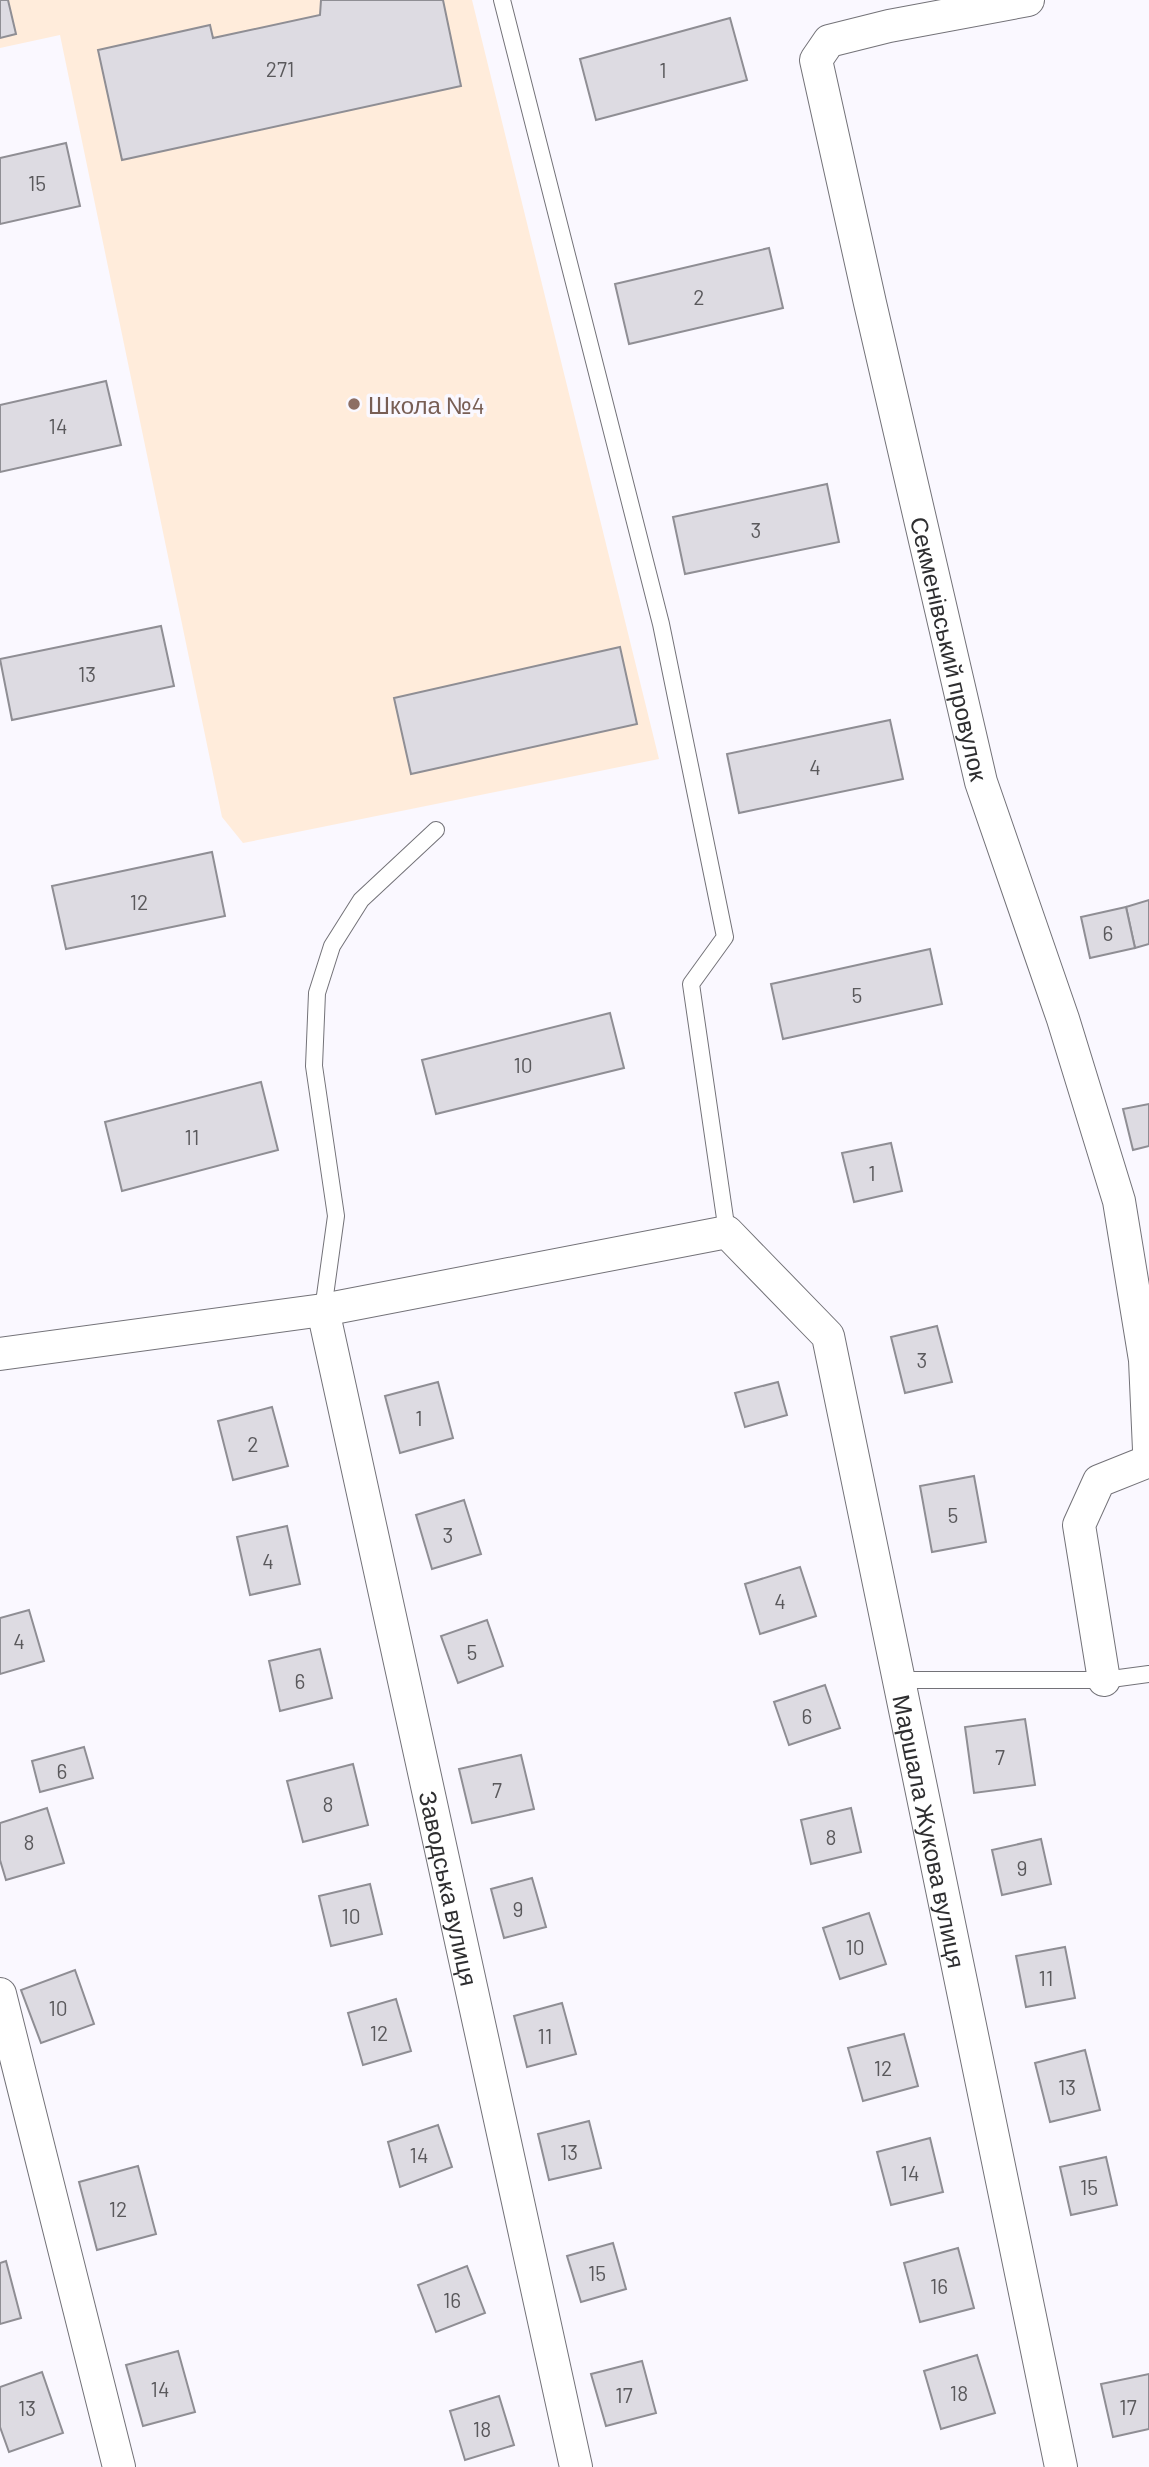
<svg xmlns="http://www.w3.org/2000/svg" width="1149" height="2467" font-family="Barlow,sans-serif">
<rect width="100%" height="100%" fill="#faf8ff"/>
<!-- education -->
<polygon fill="#ffecdb" points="0,0 472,0 659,759 243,843 222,817 60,35 0,48"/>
<!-- building -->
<g fill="#dddbe2" stroke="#8f8e94" stroke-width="2">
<polygon points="0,0 8,0 16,34 0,38"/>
<polygon points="321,0 443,0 461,86 122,160 98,50 210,25 213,38 320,15"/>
<polygon points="730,18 747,80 596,120 580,59"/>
<polygon points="66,143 80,206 0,224 0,158"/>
<polygon points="769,248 783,308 629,344 615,284"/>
<polygon points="106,381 121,445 0,472 0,405"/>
<polygon points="827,484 839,542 685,574 673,517"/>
<polygon points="161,626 174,686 12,720 0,659"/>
<polygon points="620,647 637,724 411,774 394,698"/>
<polygon points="890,720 903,779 739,813 727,754"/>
<polygon points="212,852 225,916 66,949 52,886"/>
<polygon points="1149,900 1149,944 1135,948 1126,907"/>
<polygon points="1126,907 1135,948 1090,958 1081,917"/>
<polygon points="930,949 942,1004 783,1039 771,984"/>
<polygon points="610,1013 624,1068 436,1114 422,1060"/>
<polygon points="261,1082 278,1150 122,1191 105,1122"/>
<polygon points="1149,1104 1149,1146 1133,1150 1123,1109"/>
<polygon points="891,1143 902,1191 854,1202 842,1153"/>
<polygon points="937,1326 952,1382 905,1393 891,1337"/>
<polygon points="438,1382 453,1438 400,1453 385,1396"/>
<polygon points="778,1382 787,1415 745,1427 735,1393"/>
<polygon points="272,1407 288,1466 233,1480 218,1421"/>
<polygon points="974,1476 986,1542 932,1552 920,1486"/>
<polygon points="464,1500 481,1554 432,1569 416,1515"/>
<polygon points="287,1526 300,1584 250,1595 237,1537"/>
<polygon points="800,1567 816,1616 760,1634 745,1584"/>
<polygon points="29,1610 44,1661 0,1674 0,1618"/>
<polygon points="487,1620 503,1666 458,1683 441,1636"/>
<polygon points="320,1649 332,1698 280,1711 269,1661"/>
<polygon points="825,1685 840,1728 789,1745 774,1702"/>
<polygon points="1025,1719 1035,1785 974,1793 965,1727"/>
<polygon points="84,1747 93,1778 40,1792 32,1761"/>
<polygon points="521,1755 534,1809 472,1823 459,1769"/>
<polygon points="353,1764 368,1825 303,1842 287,1781"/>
<polygon points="47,1808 64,1863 6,1880 0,1860 0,1823"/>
<polygon points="851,1808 861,1852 811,1864 801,1820"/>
<polygon points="1041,1839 1051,1884 1002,1895 992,1850"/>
<polygon points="532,1878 546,1927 504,1938 491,1889"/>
<polygon points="370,1884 382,1934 331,1946 319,1896"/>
<polygon points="869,1913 886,1964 840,1979 823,1928"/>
<polygon points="1065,1947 1075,1998 1026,2007 1016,1956"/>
<polygon points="75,1970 94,2024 41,2043 21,1990"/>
<polygon points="396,1999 411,2051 363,2065 348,2013"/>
<polygon points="562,2003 576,2054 527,2067 514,2016"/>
<polygon points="904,2034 918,2086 863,2101 848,2048"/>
<polygon points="1085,2050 1100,2110 1050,2122 1035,2063"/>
<polygon points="589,2121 601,2168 549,2180 538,2134"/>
<polygon points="438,2125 452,2167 400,2187 388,2142"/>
<polygon points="930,2138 943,2192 891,2205 877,2152"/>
<polygon points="1106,2157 1117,2205 1071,2215 1060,2167"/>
<polygon points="138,2166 156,2234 97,2250 79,2182"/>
<polygon points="613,2243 626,2289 581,2302 567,2256"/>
<polygon points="958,2248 974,2308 920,2322 904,2263"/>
<polygon points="6,2261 21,2318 0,2324 0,2263"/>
<polygon points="467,2266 485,2313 436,2332 418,2285"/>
<polygon points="178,2351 195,2412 143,2426 126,2365"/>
<polygon points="977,2355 995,2413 941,2429 924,2371"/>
<polygon points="642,2361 656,2413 606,2426 591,2374"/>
<polygon points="42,2372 63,2433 9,2452 0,2427 0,2387"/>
<polygon points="1149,2374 1149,2429 1113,2437 1101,2384"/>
<polygon points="499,2396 514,2445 465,2460 450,2411"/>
</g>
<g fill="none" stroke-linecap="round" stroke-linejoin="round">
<defs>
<g id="lane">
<polyline points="502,0 661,624 725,937 691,984 727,1232"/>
<polyline points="323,1310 336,1216 314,1066 317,993 332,946 361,900 436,830"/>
<polyline points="899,1680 1104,1680 1149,1674"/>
</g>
<g id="street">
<path id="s1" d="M1028,0L889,26L829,41L816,60L870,303L981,782L1063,1019L1119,1201L1145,1360L1149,1450"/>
<path id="s2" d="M323,1310L576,2467"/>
<path id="s3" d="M0,1354L323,1310L727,1232L828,1336L1061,2467"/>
<polyline points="1104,1680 1079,1525 1099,1481 1149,1461"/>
<polyline points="0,1994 119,2467"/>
</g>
</defs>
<!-- lane casing -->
<use href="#lane" stroke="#737278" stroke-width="18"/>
<!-- street casing -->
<use href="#street" stroke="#737278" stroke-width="34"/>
<!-- lane -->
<use href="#lane" stroke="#fff" stroke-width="16"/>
<!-- street -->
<use href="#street" stroke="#fff" stroke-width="32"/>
</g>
<!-- markers -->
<circle fill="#8d6e63" stroke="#faf8ff" stroke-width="2.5" cx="354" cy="404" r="7"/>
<g text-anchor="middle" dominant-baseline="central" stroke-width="7" stroke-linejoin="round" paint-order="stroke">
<!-- number labels -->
<g font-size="21" fill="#5a595c">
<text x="280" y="68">271</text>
<text x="663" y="69">1</text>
<text x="37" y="182">15</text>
<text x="699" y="296">2</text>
<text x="58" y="425">14</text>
<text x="756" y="529">3</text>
<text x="87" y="673">13</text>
<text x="815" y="766">4</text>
<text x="139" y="901">12</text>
<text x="1108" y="932">6</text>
<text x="857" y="994">5</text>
<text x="523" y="1064">10</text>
<text x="192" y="1136">11</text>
<text x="872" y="1172">1</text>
<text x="922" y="1359">3</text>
<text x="419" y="1417">1</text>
<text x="253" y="1443">2</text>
<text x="953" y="1514">5</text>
<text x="448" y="1534">3</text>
<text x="268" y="1560">4</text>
<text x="780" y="1600">4</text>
<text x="19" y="1640">4</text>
<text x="472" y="1651">5</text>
<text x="300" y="1680">6</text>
<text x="807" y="1715">6</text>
<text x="1000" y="1756">7</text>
<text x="62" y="1770">6</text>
<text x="497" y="1789">7</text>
<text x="328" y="1803">8</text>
<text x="831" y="1836">8</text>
<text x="29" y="1841">8</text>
<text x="1022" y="1867">9</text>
<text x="518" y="1908">9</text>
<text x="351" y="1915">10</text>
<text x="855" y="1946">10</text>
<text x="1046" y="1977">11</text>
<text x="58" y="2007">10</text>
<text x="379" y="2032">12</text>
<text x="545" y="2035">11</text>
<text x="883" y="2067">12</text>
<text x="1067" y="2086">13</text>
<text x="569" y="2151">13</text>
<text x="419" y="2154">14</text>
<text x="910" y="2172">14</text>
<text x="1089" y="2186">15</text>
<text x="118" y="2208">12</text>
<text x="597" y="2272">15</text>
<text x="939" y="2285">16</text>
<text x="452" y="2299">16</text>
<text x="160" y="2388">14</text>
<text x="959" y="2392">18</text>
<text x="624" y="2394">17</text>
<text x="1128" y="2406">17</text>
<text x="27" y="2407">13</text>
<text x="482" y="2428">18</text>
</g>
<!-- education labels -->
<g font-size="24" fill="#785e54" stroke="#faf8ff" text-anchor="start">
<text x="368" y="404">Школа №4</text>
</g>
<!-- street labels -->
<g font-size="24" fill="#2e2e30" stroke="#faf8ff">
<text stroke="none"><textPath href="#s1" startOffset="830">Секменівський провулок</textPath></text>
<text stroke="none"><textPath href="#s3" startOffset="1388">Маршала Жукова вулиця</textPath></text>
<text stroke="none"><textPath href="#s2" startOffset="592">Заводська вулиця</textPath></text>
</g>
</g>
</svg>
